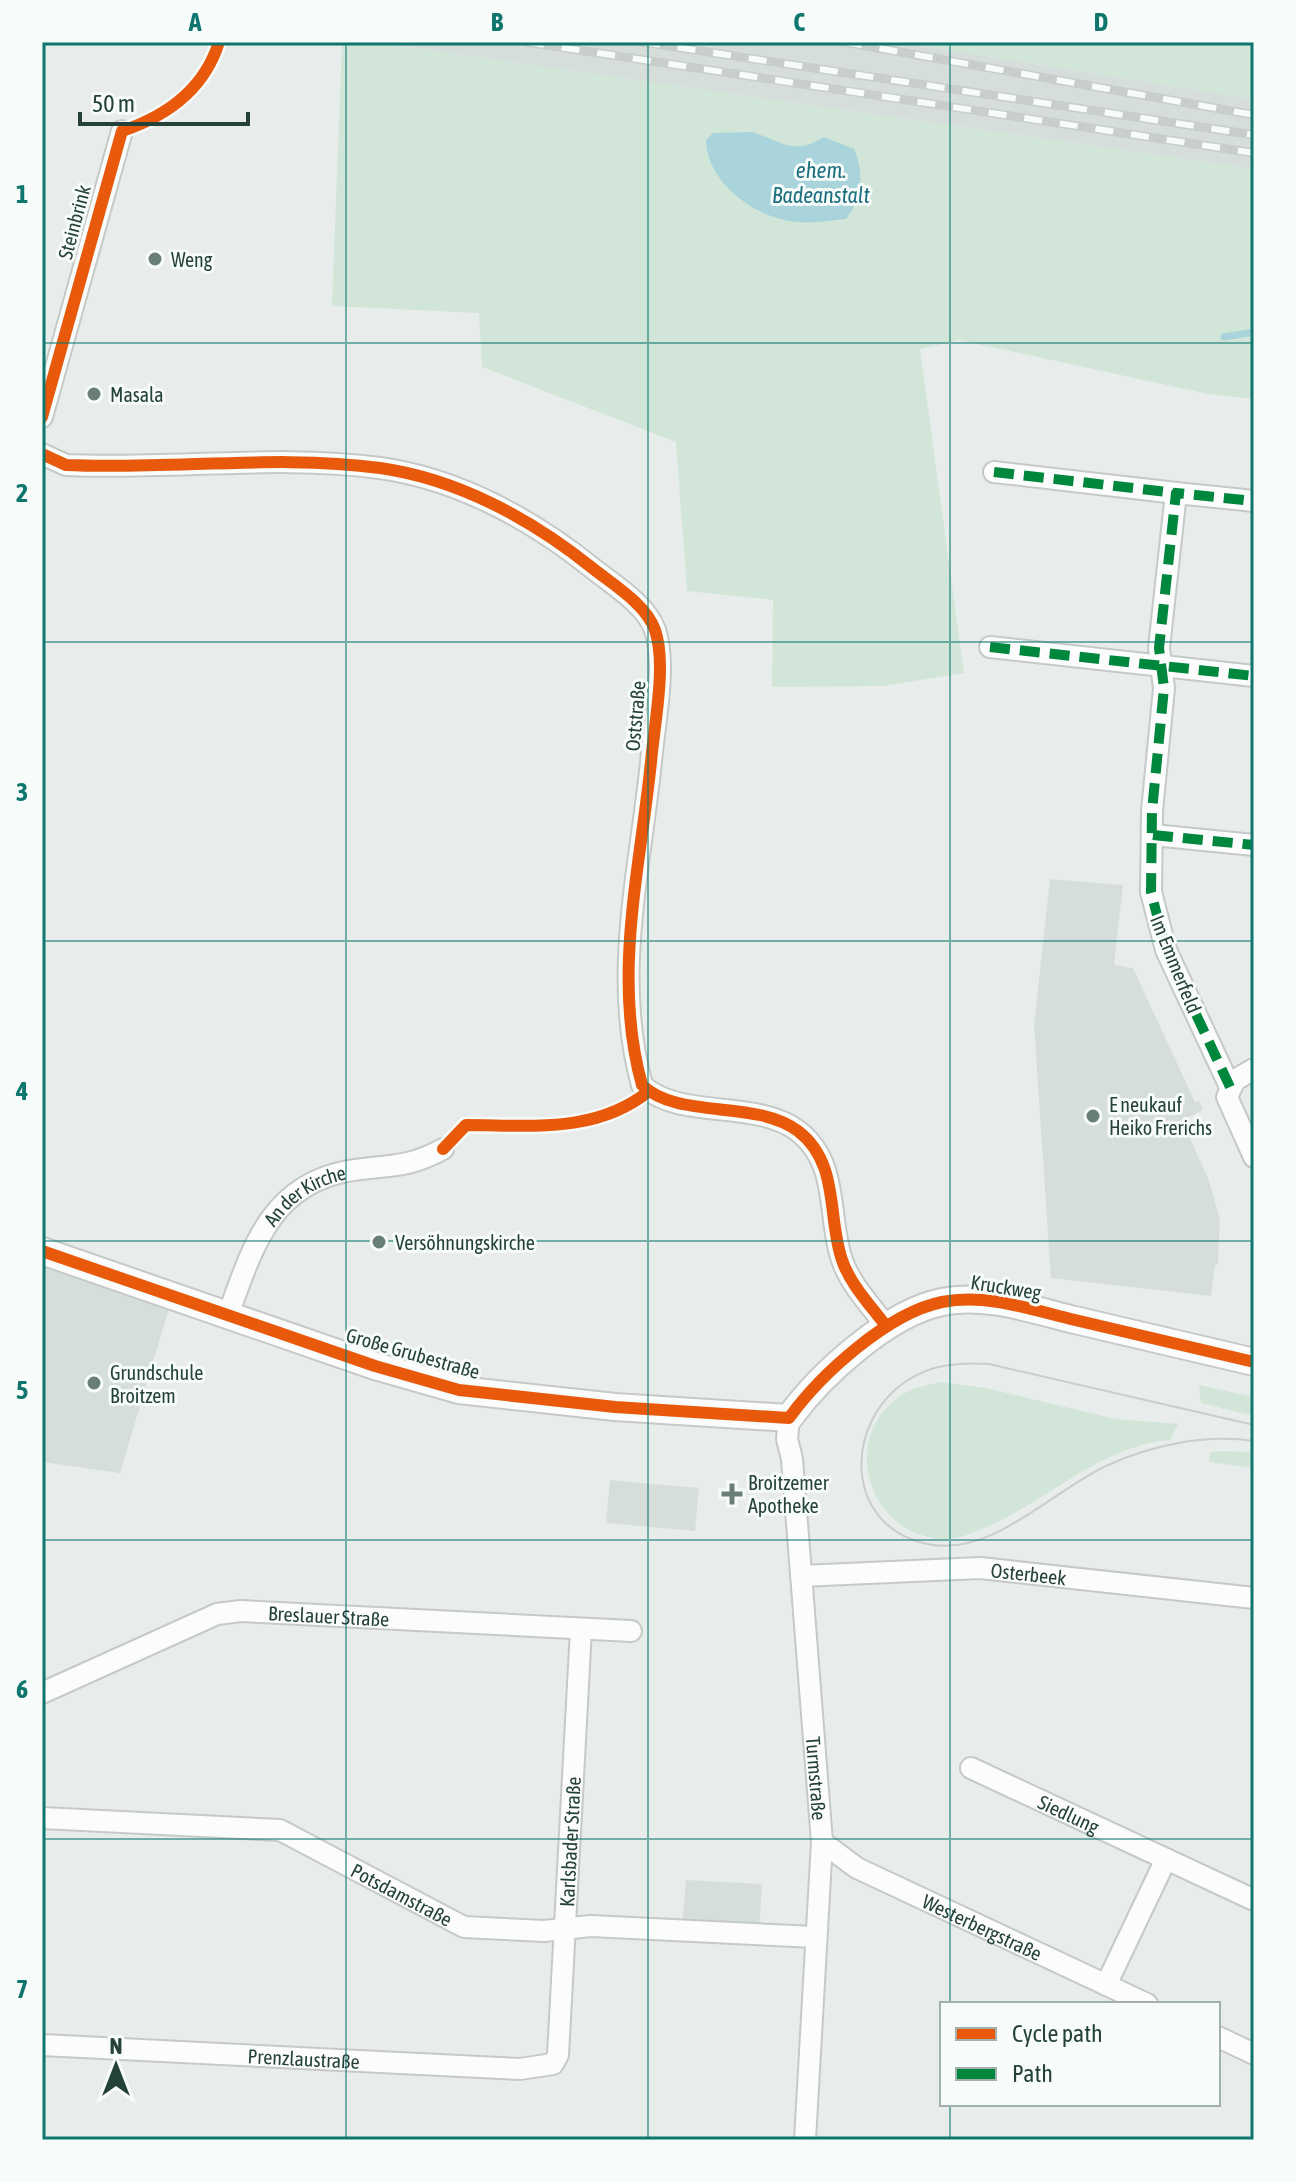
<svg xmlns="http://www.w3.org/2000/svg" width="1296" height="2182" font-family="'Asap Condensed',sans-serif">
<rect width="100%" height="100%" fill="#e8edeb"/>
<!-- built -->
<g fill="#d6dedb">
<polygon points="371,42 900,42 1254,99 1254,169"/>
<polygon points="1050,879 1123,885 1114,965 1133,968 1195,1102 1199,1101 1203,1110 1182,1120 1209,1181 1220,1219 1218,1264 1215,1265 1211,1296 1051,1278 1034,1025"/>
<polygon points="42,1264 170,1305 120,1473 42,1462"/>
<polygon points="610,1480 699,1488 695,1531 606,1523"/>
<polygon points="686,1880 762,1884 759,1931 682,1927"/>
</g>
<!-- green -->
<g fill="#d1e6d8">
<polygon points="342,42 371,42 1254,169 1254,399 1208,394 959,340 920,349 964,673 884,686 772,687 773,600 687,591 676,442 482,367 479,313 332,306"/>
<polygon points="899,42 1254,42 1254,99"/>
<path d="M940,1382L986,1388L1116,1419L1178,1424L1170,1440C1103,1445 1048,1500 989,1526C974,1532 959,1540 942,1539C865,1534 838,1433 905,1393C915,1387 928,1385 940,1382Z"/>
<polygon points="1199,1385 1254,1397 1254,1416 1201,1403"/>
<polygon points="1222,1451 1254,1452 1254,1468 1209,1462 1210,1452"/>
</g>
<!-- water -->
<path fill="#a9d4db" d="M752,132C784,142 793,156 824,137L854,149C865,173 862,199 846,219C827,221 803,225 784,220C747,211 707,180 706,140L713,133Z"/>
<g fill="none" stroke-linecap="round" stroke-linejoin="round">
<!-- stream -->
<polyline stroke="#a9d4db" stroke-width="7" points="1224,337 1254,332"/>
<defs>
<g id="minor">
<polyline points="42,417 122,131"/>
<path d="M42,454L66,465C168,470 280,454 380,468C458,479 531,519 591,567C612,584 646,604 655,630C667,665 654,725 651,762C640,870 612,977 642,1085C678,1120 756,1099 798,1131C840,1163 827,1217 842,1260C850,1284 871,1306 886,1326"/>
<polyline points="994,472 1176,493"/>
<polyline points="990,647 1254,676"/>
<polyline points="1153,835 1254,845"/>
<polyline points="1254,1069 1235,1080 1227,1097 1254,1157"/>
<polyline points="1230,1087 1166,950 1151,892 1152,811 1164,688 1159,648 1176,493 1254,501"/>
<path id="s1" d="M228,1315C252,1249 270,1185 348,1171C388,1164 404,1170 443,1149"/>
<path id="s2" d="M789,1418L787,1439L792,1459L822,1842L805,2140"/>
<path id="s3" d="M801,1576L980,1568L1254,1598"/>
<path id="s4" d="M42,1693L217,1614L241,1611L631,1631"/>
<path id="s5" d="M971,1768L1254,1900"/>
<path id="s6" d="M42,1818L280,1830L464,1927L544,1931L591,1926L815,1937"/>
<path id="s7" d="M822,1842L857,1868L1147,2004"/>
<polyline points="1106,1985 1166,1859"/>
<polyline points="1218,2037 1254,2054"/>
<path id="s8" d="M42,2045L520,2069L553,2064L558,2055L581,1629"/>
</g>
<path id="tertiary" d="M42,1251L375,1366L459,1390L615,1407L789,1418C821,1374 888,1313 942,1302C986,1293 1033,1310 1075,1320C1135,1334 1194,1348 1254,1362"/>
</defs>
<!-- minor casing -->
<use href="#minor" stroke="#c5cac8" stroke-width="24"/>
<!-- tertiary casing -->
<use href="#tertiary" stroke="#c5cac8" stroke-width="30"/>
<!-- minor -->
<use href="#minor" stroke="#fcfcfc" stroke-width="20"/>
<!-- tertiary -->
<use href="#tertiary" stroke="#fcfcfc" stroke-width="26"/>
<!-- tram -->
<path stroke="#c9cdcc" stroke-width="2" d="M1254,1425L989,1364C961,1362 933,1364 908,1380C843,1422 843,1526 927,1544C991,1558 1052,1491 1106,1466C1151,1445 1205,1434 1254,1441"/>
<defs>
<g id="rail">
<polyline points="526,42 1254,153"/>
<polyline points="642,42 1254,135"/>
<polyline points="844,42 1254,115"/>
</g>
</defs>
<!-- rail casing -->
<use href="#rail" stroke="#c9cdcc" stroke-width="9"/>
<!-- rail -->
<use href="#rail" stroke="#f7fbf9" stroke-width="6" stroke-dasharray="18" stroke-linecap="butt"/>
<!-- quiet -->
<g stroke="#00873e" stroke-width="10" stroke-dasharray="20 10" stroke-linecap="butt">
<polyline points="994,472 1176,493"/>
<polyline points="990,647 1254,676"/>
<polyline points="1153,835 1254,845"/>
<polyline points="1230,1087 1166,950 1151,892 1152,811 1164,688 1159,648 1176,493 1254,501"/>
</g>
<defs>
<g id="cycleway">
<path d="M42,417L122,131C167,116 204,90 219,42"/>
<path d="M42,454L66,465C168,470 280,454 380,468C458,479 531,519 591,567C612,584 646,604 655,630C667,665 654,725 651,762C640,870 612,977 642,1085C678,1120 756,1099 798,1131C840,1163 827,1217 842,1260C850,1284 871,1306 886,1326"/>
<path d="M443,1149L466,1125C530,1125 596,1134 649,1091"/>
<path d="M42,1251L375,1366L459,1390L615,1407L789,1418C821,1374 888,1313 942,1302C986,1293 1033,1310 1075,1320C1135,1334 1194,1348 1254,1362"/>
</g>
</defs>
<!-- cycleway casing -->
<use href="#cycleway" stroke="#f7fbf9" stroke-width="17"/>
<!-- cycleway -->
<use href="#cycleway" stroke="#e8590c" stroke-width="12"/>
</g>
<!-- grid -->
<path fill="none" stroke="#0f766e" stroke-width="2" stroke-opacity="0.55" d="M346,42V2140M648,42V2140M950,42V2004M42,343H1254M42,642H1254M42,941H1254M42,1241H1254M42,1540H1254M42,1839H1254M950,2104V2140"/>
<!-- markers -->
<g fill="#697e78" stroke="#f7fbf9" stroke-width="3">
<circle cx="155" cy="259" r="8"/>
<circle cx="94" cy="394" r="8"/>
<circle cx="1093" cy="1116" r="8"/>
<circle cx="379" cy="1242" r="8"/>
<circle cx="94" cy="1383" r="8"/>
<path d="M728 1482h8v8h8v8h-8v8h-8v-8h-8v-8h8z"/>
</g>
<g text-anchor="middle" dominant-baseline="central" stroke-width="6" stroke-linejoin="round" paint-order="stroke">
<!-- street labels -->
<g font-size="20" fill="#24423a" stroke="#f7fbf9">
<text transform="translate(74 222) rotate(-75)">Steinbrink</text>
<text transform="translate(635 716) rotate(-85)">Oststraße</text>
<text transform="translate(1176 964) rotate(68)">Im Emmerfeld</text>
<text stroke="none"><textPath href="#s1" startOffset="148">An der Kirche</textPath></text>
<text transform="translate(1006 1287) rotate(9)">Kruckweg</text>
<text transform="translate(413 1353) rotate(16)">Große Grubestraße</text>
<text stroke="none"><textPath href="#s3" startOffset="228">Osterbeek</textPath></text>
<text stroke="none"><textPath href="#s4" startOffset="304">Breslauer Straße</textPath></text>
<text stroke="none"><textPath href="#s2" startOffset="362">Turmstraße</textPath></text>
<text stroke="none"><textPath href="#s5" startOffset="108">Siedlung</textPath></text>
<text stroke="none"><textPath href="#s8" startOffset="736">Karlsbader Straße</textPath></text>
<text stroke="none"><textPath href="#s6" startOffset="376">Potsdamstraße</textPath></text>
<text stroke="none"><textPath href="#s7" startOffset="182">Westerbergstraße</textPath></text>
<text stroke="none"><textPath href="#s8" startOffset="262">Prenzlaustraße</textPath></text>
</g>
<!-- poi labels -->
<g font-size="20" fill="#24423a" stroke="#f7fbf9" text-anchor="start">
<text x="171" y="259">Weng</text>
<text x="110" y="394">Masala</text>
<text x="1109" y="1104">E neukauf<tspan x="1109" dy="23">Heiko Frerichs</tspan></text>
<text x="395" y="1242">Versöhnungskirche</text>
<text x="110" y="1372">Grundschule<tspan x="110" dy="23">Broitzem</tspan></text>
<text x="748" y="1482">Broitzemer<tspan x="748" dy="23">Apotheke</tspan></text>
</g>
<!-- water labels -->
<g font-size="22" font-style="italic" fill="#1c6f80" stroke="#f7fbf9">
<text x="821" y="170">ehem.<tspan x="821" dy="25">Badeanstalt</tspan></text>
</g>
</g>
<!-- border -->
<rect width="1296" height="2182" fill="none" stroke="#f7fbf9" stroke-width="88"/>
<!-- legend -->
<rect x="940" y="2002" width="280" height="104" fill="#f7fbf9" stroke="#a3b1ad" stroke-width="2"/>
<rect x="956" y="2028" width="40" height="12" fill="#e8590c" stroke="#a3b1ad" stroke-width="2"/>
<text x="1012" y="2042" font-size="24" fill="#24423a">Cycle path</text>
<rect x="956" y="2068" width="40" height="12" fill="#00873e" stroke="#a3b1ad" stroke-width="2"/>
<text x="1012" y="2082" font-size="24" fill="#24423a">Path</text>
<!-- north arrow -->
<g transform="translate(116 2066)" stroke="#f7fbf9" stroke-width="6" paint-order="stroke">
<path d="M0-6L14 30L0 20L-14 30Z" fill="#24423a"/>
<text y="-12" font-size="22" font-weight="bold" text-anchor="middle" fill="#24423a">N</text>
</g>
<!-- scale -->
<path d="M80 112v12h168v-12" fill="none" stroke="#24423a" stroke-width="4"/>
<text x="92" y="112" font-size="24" fill="#24423a" stroke="#f7fbf9" stroke-width="6" paint-order="stroke">50 m</text>
<rect x="44" y="44" width="1208" height="2094" fill="none" stroke="#0f766e" stroke-width="3"/>
<g font-size="26" text-anchor="middle" font-weight="bold" fill="#0f766e">
<text x="195" y="31">A</text>
<text x="497" y="31">B</text>
<text x="799" y="31">C</text>
<text x="1101" y="31">D</text>
<text x="22" y="203">1</text>
<text x="22" y="502">2</text>
<text x="22" y="801">3</text>
<text x="22" y="1100">4</text>
<text x="22" y="1399">5</text>
<text x="22" y="1698">6</text>
<text x="22" y="1998">7</text>
</g>
</svg>
